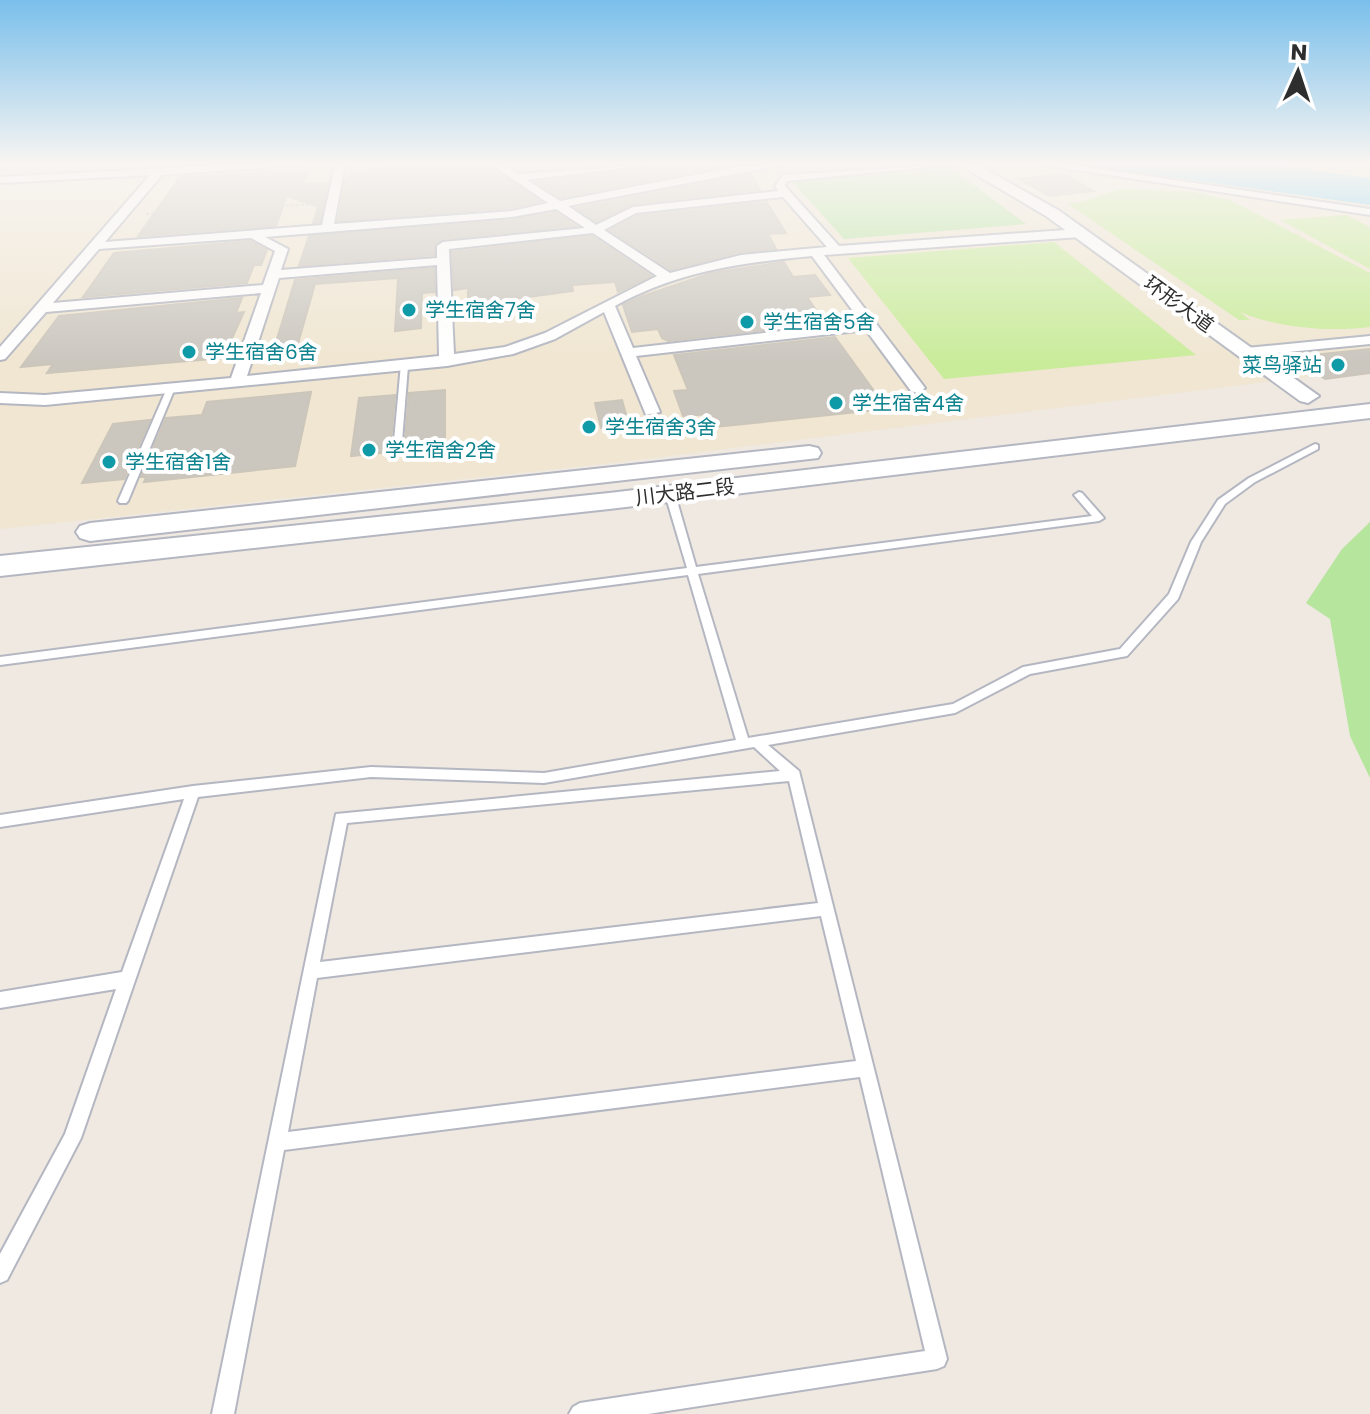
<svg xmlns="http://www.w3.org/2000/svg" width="1370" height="1414" font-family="Poppins,'Noto Sans SC',sans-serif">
<rect width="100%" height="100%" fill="#efe9e1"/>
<!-- education -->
<polygon fill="#f0e6d1" points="3,165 1370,165 1370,369 612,463 0,529 0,168"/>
<!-- green -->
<g fill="#b6e59e">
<polygon points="950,167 1026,224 844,239 790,179"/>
<polygon points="1370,522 1370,778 1350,736 1330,619 1306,603 1342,549"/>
</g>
<!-- pitch -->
<g fill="#c9ec9a">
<path d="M1123,189L1194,192L1232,201L1370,273V327C1329,332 1278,328 1240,312L1250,320H1239L1068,204C1088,203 1103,193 1123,189Z"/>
<polygon points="1346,215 1370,227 1370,269 1281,220"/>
<polygon points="1054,242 1196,355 944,379 848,258"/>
</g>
<!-- water -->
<polygon fill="#75cff0" points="1083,165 1266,165 1370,178 1370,205"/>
<!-- building -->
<g fill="#cbc7bf" stroke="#cbc5ba" stroke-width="2">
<polygon points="424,165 489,165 541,202 512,208 338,221 345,182 350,174 369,173 370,168"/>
<polygon points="651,165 726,165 561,198 536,182"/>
<polygon points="308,172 303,184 328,183 320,222 313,223 318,207 287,196 276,226 138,236 180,177"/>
<polygon points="751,174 760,190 633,204 596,222 576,208"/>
<polygon points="1063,174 1094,191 1049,196 1019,179"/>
<polygon points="767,202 786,233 768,234 776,249 740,252 671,270 610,230 637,216"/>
<polygon points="555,212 576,226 443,239 435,244 434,255 299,266 309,236 512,220"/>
<polygon points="592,236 651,276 618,292 615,282 572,285 573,291 468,305 468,288 454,290 452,252"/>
<polygon points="250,241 267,250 261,265 254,265 247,283 83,297 114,253"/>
<polygon points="784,262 793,277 815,275 830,295 807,297 825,323 668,341 662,338 658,329 632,332 623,305 640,297 711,273"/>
<polygon points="434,268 435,292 422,293 421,328 395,331 398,278 315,284 297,347 274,349 295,280"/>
<polygon points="242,298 236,313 244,312 223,358 47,373 53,364 21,367 59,316"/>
<polygon points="835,337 887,409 715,427 710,414 683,416 674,391 688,390 674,355"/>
<polygon points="1370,349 1370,373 1325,379 1294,357"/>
<polygon points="445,390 445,452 409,456 409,450 351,456 359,398 395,395 391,441 398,447 405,441 409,393"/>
<polygon points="311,392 295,466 144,482 146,477 141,477 166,418 202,415 207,402"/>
<polygon points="622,400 629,425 601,428 595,403"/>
<polygon points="150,420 124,479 82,483 113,424"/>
</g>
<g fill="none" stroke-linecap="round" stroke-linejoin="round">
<defs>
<g id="lane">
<polygon points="401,364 408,366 402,441 398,444 394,441"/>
<polygon points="168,386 175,388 128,501 126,503 120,503 118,501"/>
<path d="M1315,444L1318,445V449L1255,482L1225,504L1201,542L1178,599L1127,656L1030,674L955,713L768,745L799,771L800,775L947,1359L944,1366L937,1369L648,1414H569L573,1407L580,1403L925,1351L860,1077L284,1150L234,1414H212L336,814L780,771L754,747L544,783L371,777L198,797L81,1138L7,1280L0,1283V1254L65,1134L116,989L0,1008V992L122,972L184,799L0,827V815L193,786L371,767L544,773L736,740L688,575L0,665V657L687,568L665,494L670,491L675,494L696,567L1092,516L1074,495L1079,492L1082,493L1104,518L1099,521L698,574L748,738L953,704L1023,667L1120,649L1169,594L1191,542L1218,500L1249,478ZM789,781L818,903L320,962L347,823ZM821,916L856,1061L288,1132L317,978Z"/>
</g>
<g id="street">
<path d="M226,165H299L162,175L105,242L322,225L335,165H345L334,224L512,211L548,203L492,165H505L518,174L647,165L527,180L560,201L734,167L783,165L568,206L596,225L633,207L778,191L775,186L783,175L948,165L787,181L785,186L839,246L1080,229L1086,233L1080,237L824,255L925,388L917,393L911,391L866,330L636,356L660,412L646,415L604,312L555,339L513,354L447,366L45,405L0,403V393L45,395L231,378L261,293L46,312L5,359L0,360V347L150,175L0,183V177ZM783,197L827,247L741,255L670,273L604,230L636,213ZM556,209L585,228L443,242L437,246V258L281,270L288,249L265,237L512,217ZM593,233L657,276L545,333L505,347L454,354L449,249ZM251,238L275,251L263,285L53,303L99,249ZM812,256L861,322L633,348L615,306C678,271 740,263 812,256ZM437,265L439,356L247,376L279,278Z"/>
<polygon points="1044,165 1073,165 1370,209 1370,215"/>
<polygon points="1370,336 1370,344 1246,356 1239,352 1246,348"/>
</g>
<g id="secondary">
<polygon points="960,165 978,165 1058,210 1319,396 1308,403 1300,401 1046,216"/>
<polygon points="1370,404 1370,418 609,509 0,576 0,556 609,493"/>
<polygon points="809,446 818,448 821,453 818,458 90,541 80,538 76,532 80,526 90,523"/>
</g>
</defs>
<!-- lane casing -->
<use href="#lane" stroke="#b4b7c1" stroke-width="4"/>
<!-- street casing -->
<use href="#street" stroke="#b4b7c1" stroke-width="4"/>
<!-- secondary casing -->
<use href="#secondary" stroke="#b4b7c1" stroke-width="4"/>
<!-- path -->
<polyline stroke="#c9c9c9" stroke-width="2" stroke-dasharray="3 2" stroke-linecap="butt" points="146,214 316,204"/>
<!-- lane -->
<use href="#lane" fill="#fff" fill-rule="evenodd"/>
<!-- street -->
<use href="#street" fill="#fff" fill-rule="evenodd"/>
<!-- secondary -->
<use href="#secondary" fill="#fff" fill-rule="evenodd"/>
</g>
<!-- sky -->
<linearGradient id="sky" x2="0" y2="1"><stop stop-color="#7abfeb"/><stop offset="0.45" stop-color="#f8f5f2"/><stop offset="1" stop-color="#f8f5f2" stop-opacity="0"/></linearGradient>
<rect width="1370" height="363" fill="url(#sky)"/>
<!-- markers -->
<g fill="#0f9aa8" stroke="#fff" stroke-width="3">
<circle cx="409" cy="310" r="8"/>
<circle cx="747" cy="322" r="8"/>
<circle cx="189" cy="352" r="8"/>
<circle cx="1338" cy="365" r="8"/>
<circle cx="836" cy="403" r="8"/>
<circle cx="589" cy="427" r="8"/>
<circle cx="369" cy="450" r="8"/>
<circle cx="109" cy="462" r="8"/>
</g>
<g text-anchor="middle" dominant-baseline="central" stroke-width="8" stroke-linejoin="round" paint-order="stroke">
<!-- far-street labels -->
<g font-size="20" fill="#2e2e2e" stroke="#fff">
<text transform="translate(1179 304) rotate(36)">环形大道</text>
<text transform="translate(685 492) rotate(-7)">川大路二段</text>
</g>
<!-- far-culture labels -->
<g font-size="20" fill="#0d838f" stroke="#fff" text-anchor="start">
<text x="425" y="310">学生宿舍7舍</text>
<text x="763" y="322">学生宿舍5舍</text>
<text x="205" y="352">学生宿舍6舍</text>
<text x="1322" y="365" text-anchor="end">菜鸟驿站</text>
<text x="852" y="403">学生宿舍4舍</text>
<text x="605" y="427">学生宿舍3舍</text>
<text x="385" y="450">学生宿舍2舍</text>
<text x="125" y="462">学生宿舍1舍</text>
</g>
</g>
<!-- north arrow -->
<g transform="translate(1298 72) rotate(3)" stroke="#ffffff" stroke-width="6" paint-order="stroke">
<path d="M0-6L14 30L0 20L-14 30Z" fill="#2e2e2e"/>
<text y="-12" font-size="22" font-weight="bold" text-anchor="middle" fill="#2e2e2e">N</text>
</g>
</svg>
